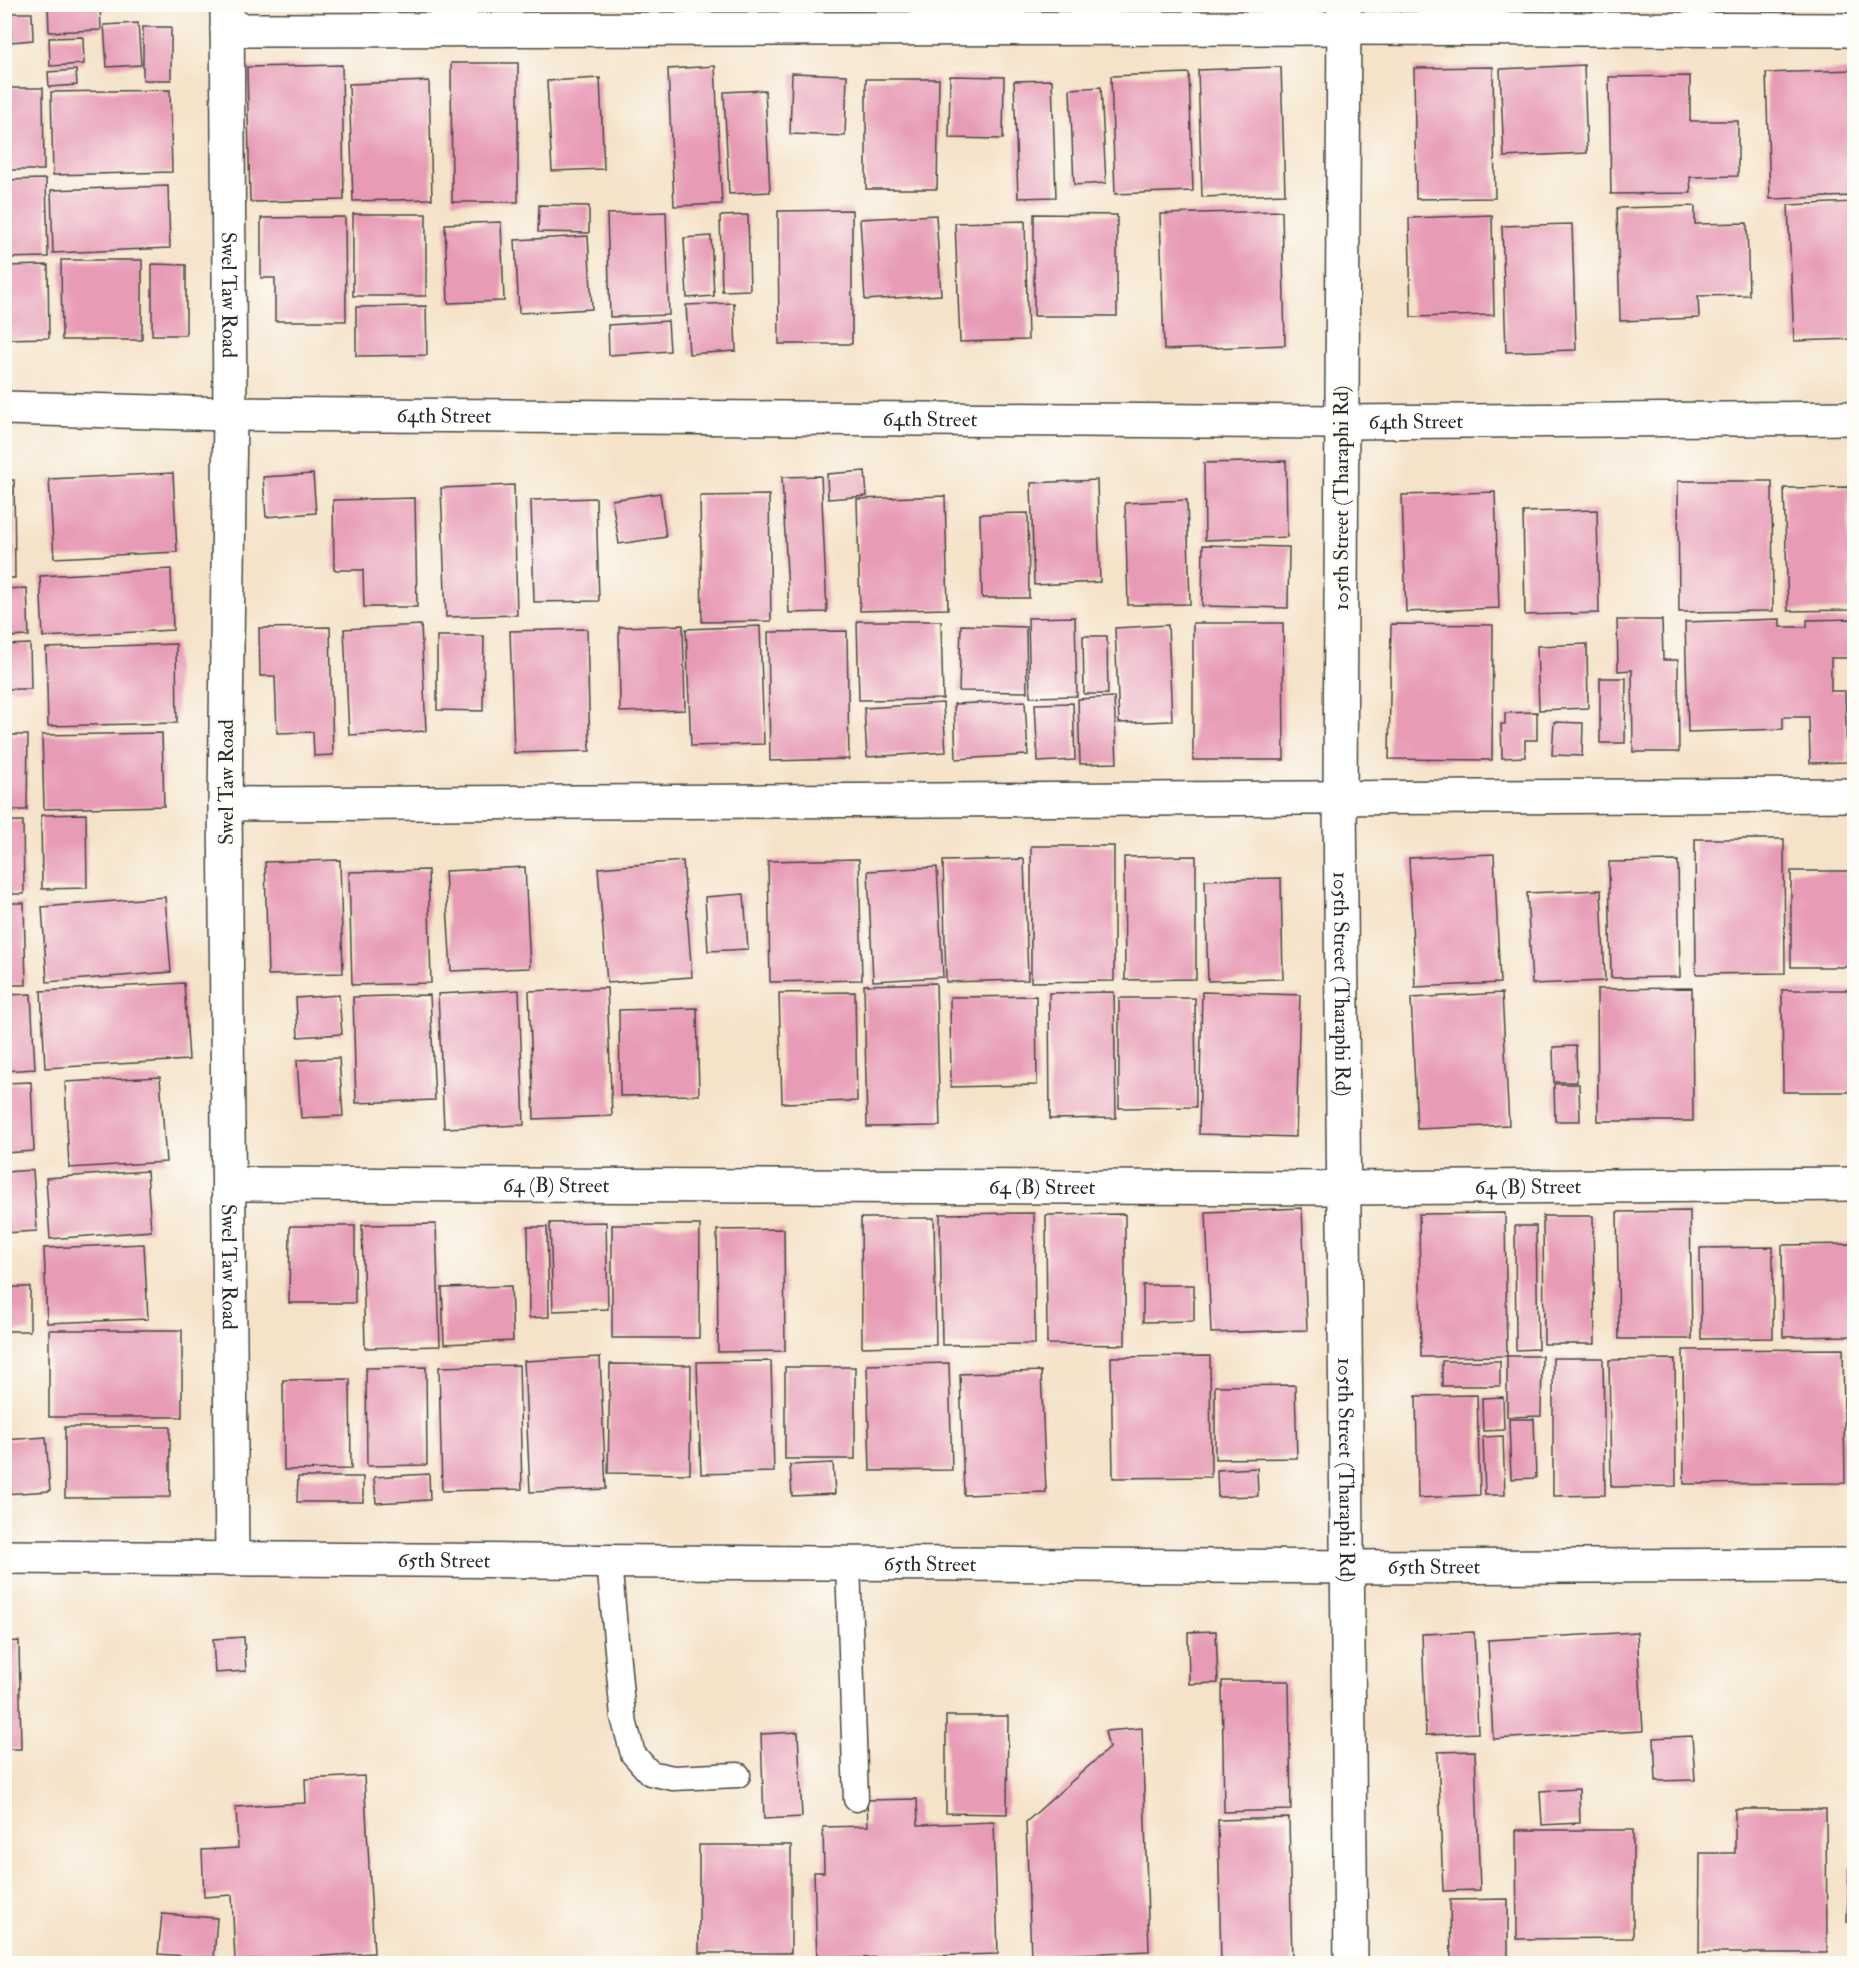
<svg xmlns="http://www.w3.org/2000/svg" width="1859" height="1968" font-family="'IM FELL Double Pica',serif">
<rect width="100%" height="100%" fill="#fdfcf7"/>
<filter id="ink" filterUnits="userSpaceOnUse"><feTurbulence type="fractalNoise" baseFrequency=".0167" numOctaves="2"/><feDisplacementMap in="SourceGraphic" scale="12" xChannelSelector="R" yChannelSelector="G"/><feConvolveMatrix kernelMatrix="1 2 1 2 8 2 1 2 1" color-interpolation-filters="sRGB"/></filter>
<filter id="wash" filterUnits="userSpaceOnUse"><feTurbulence type="fractalNoise" baseFrequency=".008" numOctaves="4" result="noise"/><feDisplacementMap in="SourceGraphic" scale="24" xChannelSelector="R" yChannelSelector="G"/><feGaussianBlur stdDeviation="1.35" result="paint"/><feColorMatrix in="noise" values="0 0 0 0 0 0 0 0 0 0 0 0 0 0 0 0 0 1.4 0 .05"/><feComposite in="paint" operator="in"/></filter>
<g filter="url(#wash)">
<rect width="100%" height="100%" fill="#f5e3c9"/>
<g id="blocks">
<!-- building -->
<g fill="#e79bb5">
<polygon points="48,4 100,4 101,30 49,32"/>
<polygon points="10,13 32,13 33,40 11,42"/>
<polygon points="138,23 141,65 107,67 104,25"/>
<rect x="143" y="27" width="28" height="53"/>
<polygon points="83,37 84,64 50,66 49,38"/>
<polygon points="451,63 518,63 518,202 452,202"/>
<polygon points="342,65 344,200 250,202 247,67"/>
<polygon points="1584,65 1587,153 1504,157 1500,69"/>
<polygon points="715,66 722,204 674,206 668,69"/>
<polygon points="1281,67 1285,194 1202,197 1198,70"/>
<polygon points="1493,67 1495,198 1416,199 1414,68"/>
<polygon points="76,70 77,85 49,87 48,72"/>
<polygon points="1854,70 1854,196 1770,199 1766,73"/>
<polygon points="792,73 847,75 845,136 790,134"/>
<polygon points="1189,73 1193,191 1115,194 1111,76"/>
<polygon points="950,76 1004,77 1003,139 949,138"/>
<polygon points="1690,76 1690,121 1738,121 1738,176 1690,177 1691,193 1611,194 1609,77"/>
<polygon points="600,78 604,169 552,171 547,81"/>
<polygon points="866,79 939,79 937,189 866,189"/>
<polygon points="1052,80 1056,197 1018,198 1014,81"/>
<polygon points="429,81 432,199 353,201 349,84"/>
<polygon points="1101,87 1106,183 1074,185 1070,89"/>
<polygon points="4,88 43,88 44,170 4,170"/>
<polygon points="170,90 172,172 53,175 51,92"/>
<polygon points="765,90 770,192 729,194 724,92"/>
<polygon points="46,179 48,257 4,258 4,180"/>
<polygon points="168,186 170,248 53,253 51,190"/>
<polygon points="1854,202 1854,339 1794,341 1788,205"/>
<polygon points="539,205 589,206 589,233 538,232"/>
<polygon points="1695,206 1695,224 1747,223 1749,295 1698,296 1699,318 1620,321 1617,208"/>
<polygon points="852,210 852,344 779,344 778,211"/>
<polygon points="1282,211 1285,345 1164,350 1160,214"/>
<polygon points="666,212 669,315 610,317 607,214"/>
<rect x="353" y="214" width="73" height="82"/>
<polygon points="1034,214 1117,215 1117,316 1034,316"/>
<polygon points="748,215 750,290 722,291 720,216"/>
<polygon points="936,215 941,295 865,300 860,219"/>
<polygon points="1492,215 1494,315 1411,317 1409,218"/>
<polygon points="345,217 346,321 275,321 275,278 261,278 261,218"/>
<polygon points="1025,221 1028,340 960,342 955,223"/>
<polygon points="501,222 504,301 448,303 445,224"/>
<polygon points="1572,224 1576,350 1506,352 1502,226"/>
<polygon points="588,236 592,309 519,313 515,240"/>
<polygon points="711,236 714,296 687,298 684,238"/>
<polygon points="61,260 142,260 142,340 62,340"/>
<polygon points="152,264 186,265 186,335 152,335"/>
<polygon points="48,265 49,338 4,339 4,266"/>
<polygon points="734,303 736,351 689,354 686,305"/>
<polygon points="426,306 427,355 356,356 356,307"/>
<polygon points="668,321 670,351 609,355 608,325"/>
<polygon points="1286,461 1287,537 1205,540 1204,463"/>
<polygon points="865,471 867,496 828,499 827,474"/>
<polygon points="173,473 177,552 54,558 49,479"/>
<polygon points="313,474 316,513 266,517 263,477"/>
<polygon points="821,476 827,612 789,613 782,477"/>
<polygon points="4,480 14,480 15,578 4,578"/>
<polygon points="1097,480 1100,582 1034,585 1031,483"/>
<polygon points="1678,481 1772,481 1773,611 1679,612"/>
<polygon points="514,485 517,615 446,617 441,488"/>
<polygon points="1848,487 1851,610 1788,611 1784,488"/>
<polygon points="1495,492 1499,608 1406,612 1402,495"/>
<polygon points="660,493 666,537 619,544 612,500"/>
<polygon points="769,495 771,621 702,622 700,496"/>
<polygon points="945,496 948,609 860,611 857,499"/>
<polygon points="415,498 417,607 364,607 363,570 334,570 333,500"/>
<polygon points="596,498 599,601 534,602 531,500"/>
<polygon points="1187,500 1190,604 1128,605 1125,503"/>
<polygon points="1597,510 1599,613 1525,615 1523,512"/>
<polygon points="1028,513 1029,598 982,598 980,514"/>
<polygon points="1203,545 1289,547 1288,608 1202,606"/>
<polygon points="171,569 173,630 43,637 40,576"/>
<polygon points="27,588 29,636 4,637 4,589"/>
<polygon points="1075,617 1077,696 1030,697 1028,618"/>
<polygon points="1780,619 1780,627 1807,627 1807,620 1852,619 1854,658 1831,658 1831,691 1845,691 1847,762 1810,763 1809,717 1783,717 1783,729 1688,732 1685,622"/>
<polygon points="1617,620 1662,620 1663,660 1678,660 1679,752 1633,752 1632,670 1618,671"/>
<polygon points="857,621 941,621 943,699 859,700"/>
<polygon points="1193,623 1283,623 1284,760 1193,760"/>
<polygon points="1391,624 1493,625 1492,760 1389,759"/>
<polygon points="421,625 426,731 349,735 344,629"/>
<polygon points="683,625 685,710 620,712 619,627"/>
<polygon points="961,625 1026,627 1027,692 959,691"/>
<polygon points="1168,625 1172,721 1119,723 1115,628"/>
<polygon points="760,626 764,744 691,746 686,629"/>
<polygon points="330,627 333,755 314,756 313,732 277,733 275,676 260,676 259,628"/>
<polygon points="587,629 590,751 514,753 510,631"/>
<polygon points="847,631 849,759 770,761 768,632"/>
<polygon points="437,636 484,636 483,711 437,710"/>
<polygon points="1083,636 1107,636 1108,694 1084,694"/>
<polygon points="30,644 31,689 4,689 4,645"/>
<polygon points="176,644 177,723 48,726 46,648"/>
<polygon points="1587,644 1588,708 1539,710 1537,646"/>
<polygon points="1600,678 1626,678 1625,743 1600,743"/>
<polygon points="1114,697 1117,763 1080,764 1078,699"/>
<polygon points="1025,701 1028,755 956,759 954,704"/>
<polygon points="943,703 946,752 867,757 864,708"/>
<polygon points="1073,703 1075,760 1038,762 1035,704"/>
<polygon points="1537,712 1537,740 1525,740 1525,757 1502,758 1501,724 1505,724 1505,713"/>
<polygon points="1554,722 1583,723 1582,756 1552,755"/>
<polygon points="162,733 164,806 44,809 42,735"/>
<polygon points="4,735 28,735 27,810 4,810"/>
<polygon points="86,814 87,888 42,889 41,815"/>
<polygon points="4,821 23,821 24,894 4,894"/>
<polygon points="1695,839 1784,839 1785,973 1696,974"/>
<polygon points="1031,846 1114,846 1114,981 1031,982"/>
<polygon points="1494,854 1500,983 1415,987 1409,858"/>
<polygon points="1196,856 1196,979 1125,980 1124,857"/>
<polygon points="859,859 862,980 770,982 768,861"/>
<polygon points="1024,859 1028,980 946,982 943,861"/>
<polygon points="340,860 343,973 268,975 265,862"/>
<polygon points="683,861 692,977 607,983 598,868"/>
<polygon points="1678,861 1680,977 1611,978 1609,862"/>
<polygon points="525,867 530,968 451,971 445,871"/>
<polygon points="937,867 943,977 873,981 868,871"/>
<polygon points="428,870 431,983 352,985 349,872"/>
<polygon points="1791,871 1850,871 1851,967 1791,967"/>
<polygon points="1281,878 1283,979 1208,981 1205,880"/>
<polygon points="1601,890 1605,981 1532,984 1527,893"/>
<polygon points="744,894 748,949 708,951 705,897"/>
<polygon points="165,897 171,972 47,982 42,907"/>
<polygon points="4,903 24,903 26,985 4,985"/>
<polygon points="184,983 189,1060 45,1068 41,991"/>
<polygon points="936,983 940,1126 867,1127 864,985"/>
<polygon points="607,988 612,1116 534,1119 529,991"/>
<polygon points="1692,988 1693,1121 1598,1121 1597,989"/>
<polygon points="519,990 524,1125 444,1128 438,994"/>
<polygon points="1782,990 1854,990 1854,1092 1783,1092"/>
<polygon points="855,992 857,1101 782,1103 779,993"/>
<polygon points="1114,992 1116,1118 1050,1119 1049,993"/>
<polygon points="1202,992 1300,995 1296,1137 1199,1134"/>
<polygon points="1502,993 1509,1125 1417,1129 1411,998"/>
<polygon points="31,994 35,1069 4,1071 4,995"/>
<polygon points="339,995 342,1034 298,1037 296,998"/>
<polygon points="430,995 435,1100 356,1103 353,997"/>
<polygon points="1036,996 1037,1085 951,1087 950,997"/>
<polygon points="1119,998 1195,998 1196,1107 1119,1108"/>
<polygon points="697,1008 699,1095 620,1096 619,1010"/>
<polygon points="1576,1046 1577,1082 1554,1082 1553,1047"/>
<polygon points="339,1058 343,1116 301,1118 297,1060"/>
<polygon points="160,1077 166,1162 69,1168 65,1082"/>
<polygon points="31,1082 34,1151 4,1153 4,1083"/>
<polygon points="1554,1084 1579,1084 1580,1121 1555,1121"/>
<polygon points="33,1170 37,1231 4,1233 4,1172"/>
<polygon points="147,1171 151,1231 50,1239 46,1178"/>
<polygon points="1302,1208 1307,1330 1211,1333 1206,1212"/>
<polygon points="1690,1211 1692,1339 1619,1339 1617,1212"/>
<polygon points="1034,1213 1035,1344 942,1345 940,1214"/>
<polygon points="1505,1213 1507,1356 1421,1357 1419,1214"/>
<polygon points="1125,1214 1125,1345 1047,1344 1046,1215"/>
<polygon points="1543,1216 1593,1216 1595,1344 1544,1344"/>
<polygon points="861,1218 934,1218 936,1345 862,1347"/>
<polygon points="606,1222 608,1309 553,1311 550,1223"/>
<polygon points="436,1224 440,1346 365,1348 362,1225"/>
<polygon points="612,1225 700,1225 699,1338 612,1338"/>
<polygon points="290,1226 355,1226 355,1303 289,1303"/>
<polygon points="1515,1226 1536,1226 1538,1349 1516,1350"/>
<polygon points="528,1227 547,1227 549,1317 529,1318"/>
<polygon points="784,1229 785,1351 718,1352 717,1230"/>
<polygon points="144,1244 148,1319 47,1323 44,1248"/>
<polygon points="1854,1244 1854,1336 1783,1337 1782,1245"/>
<polygon points="1773,1247 1773,1338 1701,1339 1700,1248"/>
<polygon points="1143,1285 1194,1285 1194,1321 1143,1322"/>
<polygon points="511,1286 513,1341 444,1344 442,1288"/>
<rect x="4" y="1287" width="26" height="44"/>
<rect x="49" y="1330" width="133" height="87"/>
<polygon points="1843,1349 1845,1483 1684,1484 1683,1350"/>
<polygon points="1210,1356 1211,1477 1113,1478 1111,1357"/>
<polygon points="1507,1356 1542,1356 1541,1416 1507,1417"/>
<polygon points="600,1357 606,1489 530,1492 524,1361"/>
<polygon points="1553,1358 1603,1358 1605,1495 1553,1496"/>
<polygon points="1675,1359 1676,1486 1611,1487 1609,1360"/>
<polygon points="771,1361 774,1472 701,1474 697,1362"/>
<rect x="1442" y="1361" width="58" height="25"/>
<polygon points="949,1363 952,1470 870,1471 867,1365"/>
<polygon points="610,1364 691,1365 690,1474 608,1473"/>
<polygon points="519,1365 522,1489 442,1491 439,1367"/>
<polygon points="426,1367 427,1465 367,1466 366,1368"/>
<rect x="785" y="1367" width="70" height="92"/>
<polygon points="1041,1371 1046,1492 964,1495 960,1374"/>
<polygon points="350,1379 351,1469 284,1470 283,1380"/>
<polygon points="1295,1385 1297,1458 1215,1459 1215,1386"/>
<polygon points="1477,1395 1480,1495 1418,1498 1416,1396"/>
<polygon points="1503,1397 1504,1430 1483,1431 1482,1398"/>
<polygon points="1509,1419 1534,1419 1536,1478 1511,1479"/>
<polygon points="65,1427 170,1427 170,1497 65,1498"/>
<polygon points="1503,1436 1505,1495 1485,1495 1483,1437"/>
<polygon points="46,1437 50,1491 4,1494 4,1440"/>
<polygon points="833,1463 835,1494 792,1496 790,1465"/>
<polygon points="1257,1468 1258,1496 1218,1497 1217,1470"/>
<polygon points="429,1474 430,1500 376,1503 374,1477"/>
<polygon points="298,1477 363,1477 363,1502 297,1502"/>
<polygon points="1216,1631 1218,1683 1189,1684 1188,1632"/>
<polygon points="1474,1632 1478,1733 1426,1735 1422,1634"/>
<polygon points="1637,1632 1643,1731 1493,1739 1488,1640"/>
<polygon points="244,1637 246,1671 215,1673 213,1639"/>
<polygon points="19,1641 21,1749 4,1749 4,1642"/>
<polygon points="1222,1681 1289,1681 1291,1810 1224,1812"/>
<polygon points="946,1716 1008,1716 1007,1814 946,1813"/>
<polygon points="1142,1728 1149,1951 1031,1956 1026,1822 1109,1748 1105,1731"/>
<polygon points="798,1732 802,1817 764,1819 761,1734"/>
<polygon points="1692,1736 1695,1780 1656,1781 1654,1738"/>
<polygon points="1475,1751 1480,1890 1443,1891 1438,1752"/>
<polygon points="364,1776 374,1953 235,1961 232,1895 204,1897 202,1850 238,1848 236,1807 306,1803 305,1779"/>
<polygon points="1579,1789 1580,1823 1542,1825 1540,1791"/>
<polygon points="917,1799 918,1825 994,1822 998,1954 817,1959 814,1872 824,1872 823,1827 868,1826 867,1800"/>
<polygon points="1735,1809 1826,1809 1827,1953 1699,1953 1700,1853 1735,1853"/>
<polygon points="1289,1818 1292,1964 1221,1964 1218,1820"/>
<polygon points="1516,1830 1633,1830 1633,1938 1517,1939"/>
<rect x="699" y="1845" width="92" height="108"/>
<polygon points="1849,1868 1854,1868 1854,1922 1847,1922"/>
<polygon points="1508,1899 1508,1961 1451,1962 1450,1900"/>
<polygon points="162,1914 217,1918 214,1958 158,1954"/>
</g>
</g>
</g>
<g filter="url(#ink)">
<use href="#blocks" fill-opacity="0" stroke="#494743" stroke-width="1.5"/>
<g fill="none" stroke-linecap="round" stroke-linejoin="round">
<defs>
<g id="service">
<polyline points="609,1561 623,1717 633,1754 650,1773 673,1778 738,1775"/>
<polyline points="848,1563 856,1799"/>
</g>
<g id="minor">
<path id="s1" d="M227,4L230,414L225,804L232,1559"/>
<polyline points="227,30 1344,28 1854,30"/>
<polyline points="225,804 1854,795"/>
<path id="s2" d="M229,1184L1344,1188L1854,1184"/>
</g>
<g id="tertiary">
<path id="s3" d="M1344,4L1340,798L1351,1964"/>
<path id="s4" d="M4,408L230,414L1341,422L1854,418"/>
<path id="s5" d="M4,1557L1348,1567L1854,1565"/>
</g>
</defs>
<!-- service casing -->
<use href="#service" stroke="#494743" stroke-width="27"/>
<!-- minor casing -->
<use href="#minor" stroke="#494743" stroke-width="36"/>
<!-- tertiary casing -->
<use href="#tertiary" stroke="#494743" stroke-width="36"/>
<!-- service -->
<use href="#service" stroke="#fff" stroke-width="24"/>
<!-- minor -->
<use href="#minor" stroke="#fff" stroke-width="33"/>
<!-- tertiary -->
<use href="#tertiary" stroke="#fff" stroke-width="33"/>
</g>
</g>
<g text-anchor="middle" dominant-baseline="central" stroke-width="4.5" stroke-linejoin="round" paint-order="stroke">
<!-- street labels -->
<g font-size="21" fill="#2b2b2b" stroke="#fdfcf7">
<text stroke="none"><textPath href="#s1" startOffset="291">Swel Taw Road</textPath></text>
<text stroke="none"><textPath href="#s4" startOffset="440">64th Street</textPath></text>
<text stroke="none"><textPath href="#s4" startOffset="926">64th Street</textPath></text>
<text stroke="none"><textPath href="#s4" startOffset="1412">64th Street</textPath></text>
<text transform="translate(1341 498) rotate(-90)">105th Street (Tharaphi Rd)</text>
<text transform="translate(226 782) rotate(-90)">Swel Taw Road</text>
<text stroke="none"><textPath href="#s3" startOffset="980">105th Street (Tharaphi Rd)</textPath></text>
<text stroke="none"><textPath href="#s2" startOffset="327">64 (B) Street</textPath></text>
<text stroke="none"><textPath href="#s2" startOffset="813">64 (B) Street</textPath></text>
<text stroke="none"><textPath href="#s2" startOffset="1299">64 (B) Street</textPath></text>
<text stroke="none"><textPath href="#s1" startOffset="1263">Swel Taw Road</textPath></text>
<text stroke="none"><textPath href="#s3" startOffset="1466">105th Street (Tharaphi Rd)</textPath></text>
<text stroke="none"><textPath href="#s5" startOffset="440">65th Street</textPath></text>
<text stroke="none"><textPath href="#s5" startOffset="926">65th Street</textPath></text>
<text stroke="none"><textPath href="#s5" startOffset="1430">65th Street</textPath></text>
</g>
</g>
<!-- margin -->
<rect width="1859" height="1968" fill="none" stroke="#fdfcf7" stroke-width="24"/>
</svg>
